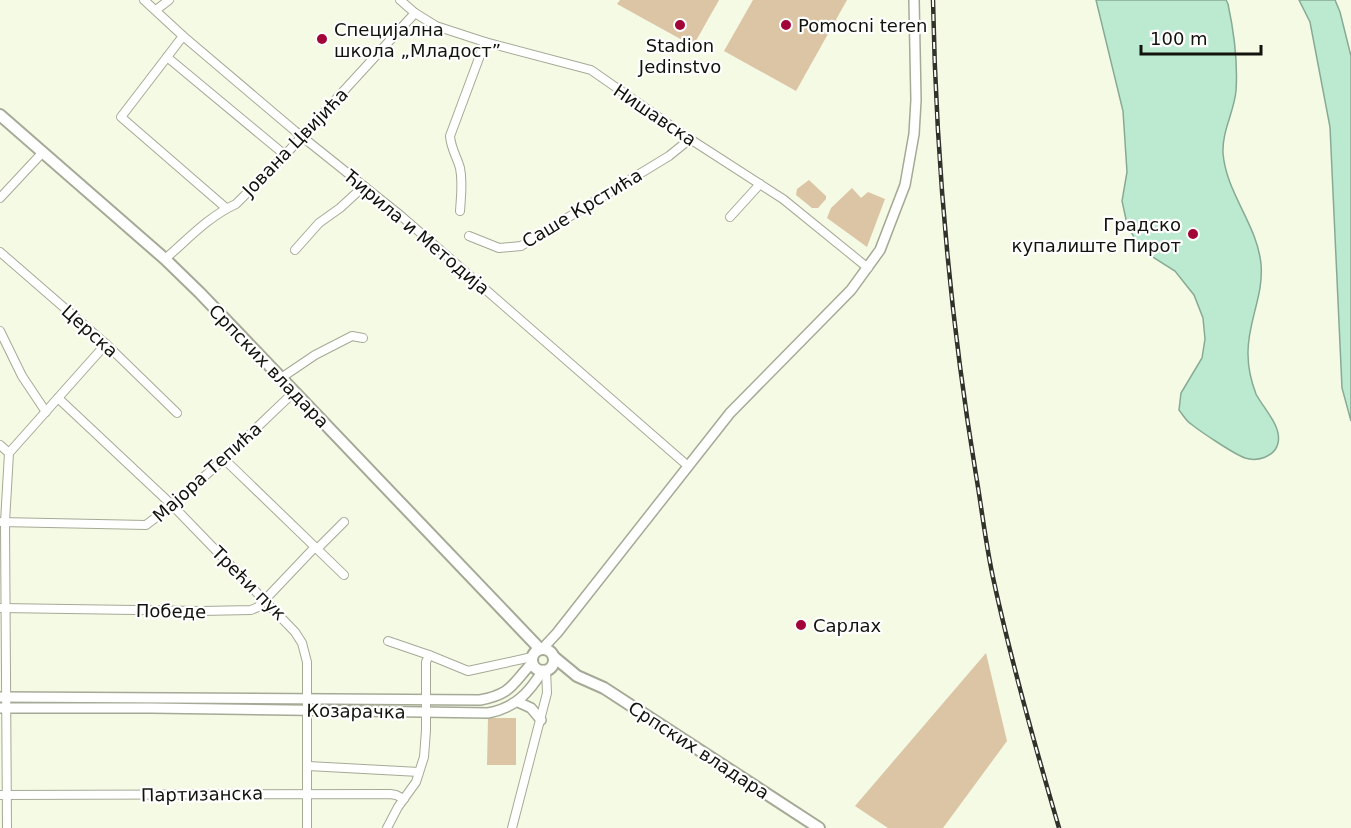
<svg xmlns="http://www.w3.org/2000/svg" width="1351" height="828" font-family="'DejaVu Sans',sans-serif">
<rect width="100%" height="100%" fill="#f5fae5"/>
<!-- green -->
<g fill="#dbc5a5">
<polygon points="620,0 719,0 693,46 617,4"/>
<polygon points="753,0 847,0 796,91 724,51"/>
<polygon points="809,180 826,196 826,199 818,208 812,208 796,195 797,189"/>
<polygon points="852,188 861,198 868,192 885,199 867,247 827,218 831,208"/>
<polygon points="986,653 1007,741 943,828 888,828 855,806"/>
<polygon points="488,718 516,718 516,765 487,765"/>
</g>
<!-- water -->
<g fill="#bbead0" stroke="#88aa95" stroke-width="1.5">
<path d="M1096,0H1226L1228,4C1234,32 1238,62 1236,91C1234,112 1222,131 1223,153C1226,193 1257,224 1261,264C1264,296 1247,323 1248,354C1248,368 1251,381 1256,394C1263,408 1282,426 1278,443C1275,457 1257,462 1245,458C1234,454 1201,432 1191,424C1186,421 1183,415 1179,410L1181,393L1202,358L1205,339L1203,318L1194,295L1175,271L1151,256L1136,241L1127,224L1122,201L1127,172L1123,111Z"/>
<polygon points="1299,0 1335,0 1340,12 1351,56 1351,421 1342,388 1330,127 1310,22"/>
</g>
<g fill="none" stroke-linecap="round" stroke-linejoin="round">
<defs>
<g id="minor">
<polyline points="144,0 183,36 295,131 400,215 688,466"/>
<polyline points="400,0 415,13 436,26 485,42 591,70 690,139 783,199 868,268"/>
<polyline points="156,10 169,0"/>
<polyline points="183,36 167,57 285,155"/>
<polyline points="167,57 121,117 226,208"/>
<polyline points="0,198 43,152"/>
<path d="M460,211C461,196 463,183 460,168C457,157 451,149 450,136L485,42"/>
<polyline points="730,217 760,184"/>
<polyline points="469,236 499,248 521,246 669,156 690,139"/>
<polyline points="295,250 319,223 340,208 364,186"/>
<polyline points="0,252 106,344 177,413"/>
<path d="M165,259C187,240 209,216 236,204L285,155L415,13"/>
<polyline points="0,331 22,376 46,412"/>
<polyline points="281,378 315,355 352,336 363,338"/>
<polyline points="58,398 172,505 295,632 302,643 307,662 307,828"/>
<polyline points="0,445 9,453"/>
<polyline points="9,453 106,344"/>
<polyline points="224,459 344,575"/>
<polyline points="0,522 146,525 172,505 224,459 294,392"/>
<polyline points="317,549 344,522"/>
<polyline points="1,608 202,611 251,610 258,607 315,547"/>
<polyline points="388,641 429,655 468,671 532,657"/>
<polyline points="308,766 419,772"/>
<polyline points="0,795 390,794 396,795 404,799"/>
<polyline points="7,828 5,522 9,453"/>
<polyline points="387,828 398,807 416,782 424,757 426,730 426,662 429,655"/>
<polyline points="512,828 547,693 546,670"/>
</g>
<g id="tertiary">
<polyline points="543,648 557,633 730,413 851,290 880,250 905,185 914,134 916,100 914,0"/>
<path d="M0,697L480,700C512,694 512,684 532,663"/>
<polyline points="518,702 531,708 541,720"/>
<path d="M0,708H151L488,713C515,708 529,693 543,670"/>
</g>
<g id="secondary">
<polyline points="0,115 165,259 200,293 540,649"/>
<circle cx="543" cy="660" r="11"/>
<polyline points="554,657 577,676 604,688 819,828"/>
</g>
</defs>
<!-- minor casing -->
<use href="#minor" stroke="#a5aa96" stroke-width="10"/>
<!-- tertiary casing -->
<use href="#tertiary" stroke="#a5aa96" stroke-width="12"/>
<!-- secondary casing -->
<use href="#secondary" stroke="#a5aa96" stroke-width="14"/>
<!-- minor -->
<use href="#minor" stroke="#fff" stroke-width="8"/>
<!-- tertiary -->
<use href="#tertiary" stroke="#fff" stroke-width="9"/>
<!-- secondary -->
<use href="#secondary" stroke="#fff" stroke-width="10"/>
<defs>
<path id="rail" d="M933,0C936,159 950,317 976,475C982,510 986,547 994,582C1012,665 1035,746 1059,828"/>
</defs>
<!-- rail casing -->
<use href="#rail" stroke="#31332a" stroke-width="4.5"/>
<!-- rail -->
<use href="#rail" stroke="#fff" stroke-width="2" stroke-dasharray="7" stroke-linecap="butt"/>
</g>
<!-- markers -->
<g fill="#a20437" stroke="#fff" stroke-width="2">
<circle cx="680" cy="25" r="6"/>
<circle cx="786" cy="25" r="6"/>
<circle cx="322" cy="39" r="6"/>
<circle cx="1193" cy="234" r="6"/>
<circle cx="801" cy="625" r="6"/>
</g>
<g text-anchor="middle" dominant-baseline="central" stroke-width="4.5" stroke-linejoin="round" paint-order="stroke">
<!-- poi labels -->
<g font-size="18" fill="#11130c" stroke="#fff" text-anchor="start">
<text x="798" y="25">Pomocni teren</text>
<text x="334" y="29">Специјална<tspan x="334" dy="21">школа „Младост”</tspan></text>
<text x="680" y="45" text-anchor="middle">Stadion<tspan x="680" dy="21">Jedinstvo</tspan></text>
<text x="1181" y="224" text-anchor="end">Градско<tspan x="1181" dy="21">купалиште Пирот</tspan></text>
<text x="813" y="625">Сарлах</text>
</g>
<!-- street labels -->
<g font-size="18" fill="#11130c" stroke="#fff">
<text transform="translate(655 115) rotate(34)">Нишавска</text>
<text transform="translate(295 142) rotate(-46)">Јована Цвијића</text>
<text transform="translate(582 208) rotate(-31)">Саше Крстића</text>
<text transform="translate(417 232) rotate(40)">Ћирила и Методија</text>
<text transform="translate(90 331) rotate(42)">Церска</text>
<text transform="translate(269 366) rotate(46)">Српских владара</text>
<text transform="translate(207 472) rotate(-42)">Мајора Тепића</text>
<text transform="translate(249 583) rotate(45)">Трећи пук</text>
<text transform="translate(171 611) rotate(1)">Победе</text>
<text transform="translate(356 711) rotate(1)">Козарачка</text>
<text transform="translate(699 750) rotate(33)">Српских владара</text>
<text transform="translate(202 794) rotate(-1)">Партизанска</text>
</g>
</g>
<!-- scale -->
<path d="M1141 45v9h120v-9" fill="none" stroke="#11130c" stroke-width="3"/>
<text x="1150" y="45" font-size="18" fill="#11130c" stroke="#ffffff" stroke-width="4.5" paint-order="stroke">100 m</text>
</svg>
